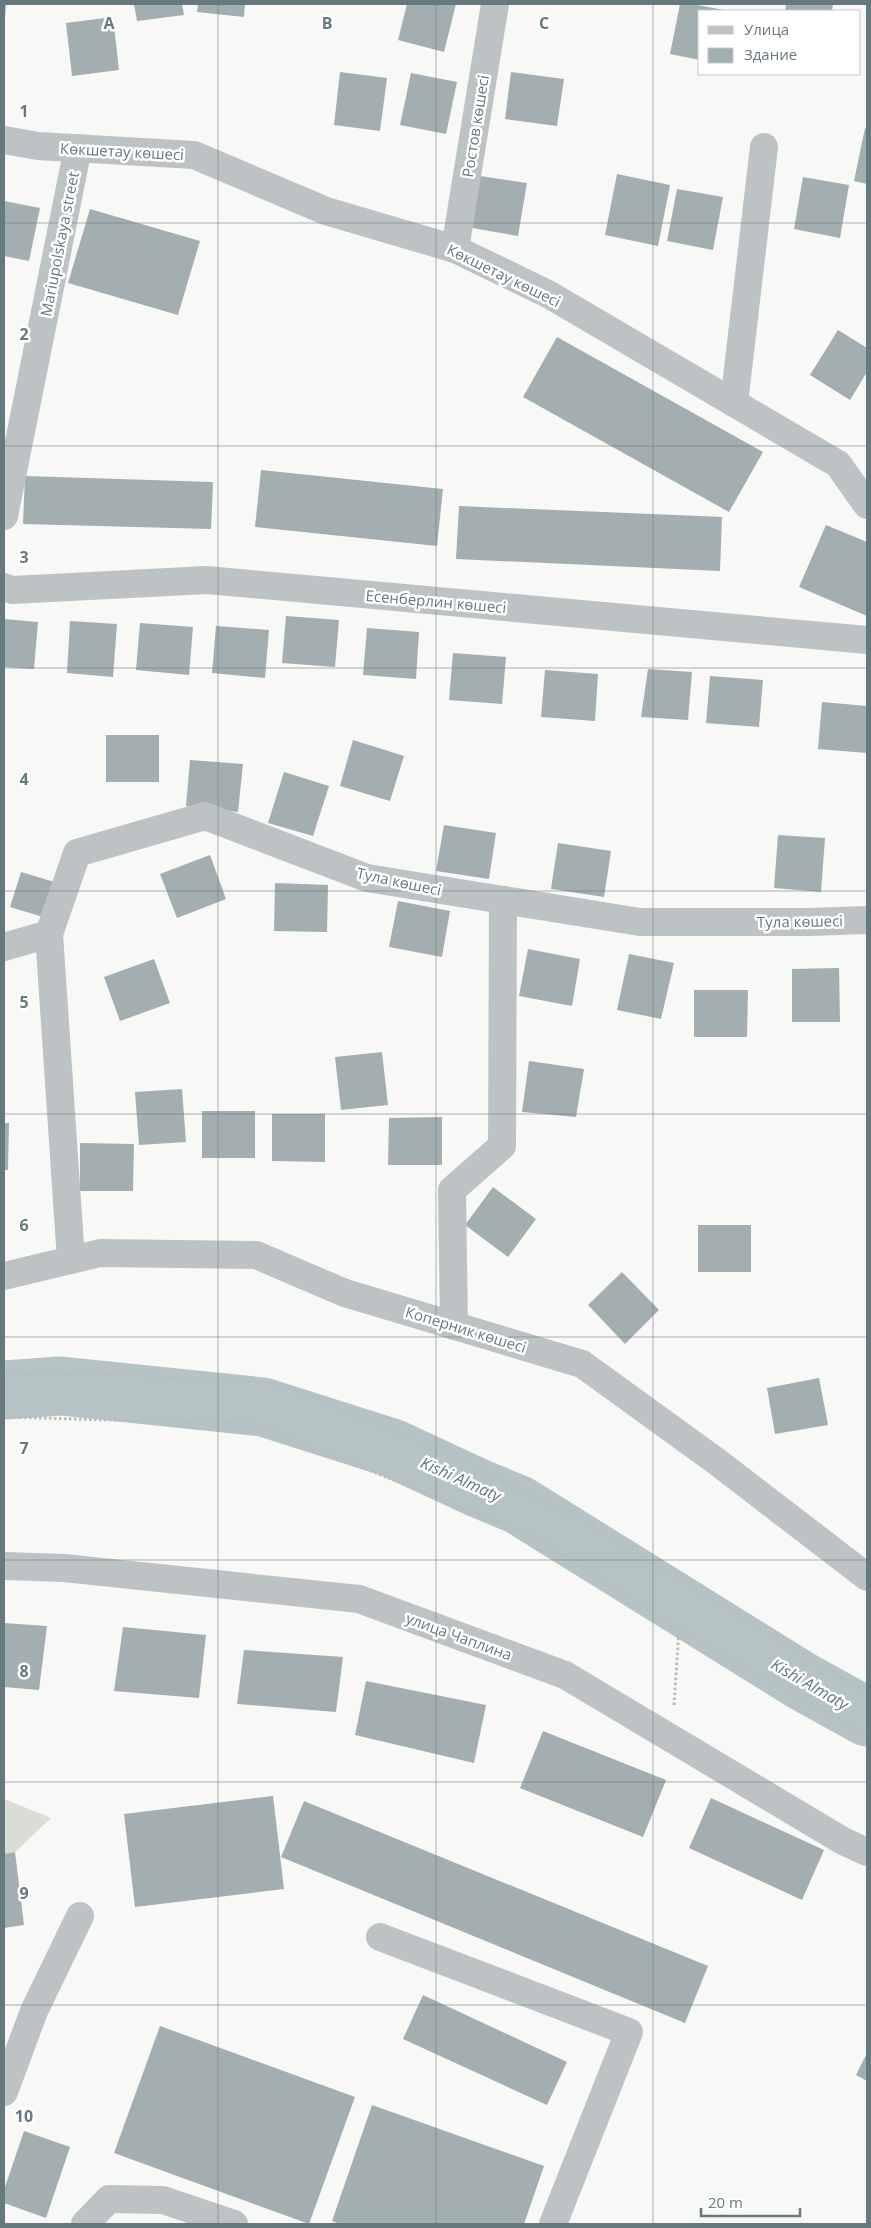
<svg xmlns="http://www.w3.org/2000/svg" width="871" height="2228" font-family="'Open Sans',sans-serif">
<rect width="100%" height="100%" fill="#f8f8f6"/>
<!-- green -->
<polygon fill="#d9ddd6" points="4,1799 51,1818 15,1852 4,1854"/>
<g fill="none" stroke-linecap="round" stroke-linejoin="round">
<!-- river -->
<polyline stroke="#b6c3c4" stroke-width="59" points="4,1390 61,1386 263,1407 392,1448 478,1488 519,1505 802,1681 867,1717"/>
</g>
<!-- building -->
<g fill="#a3aeb0">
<polygon points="4,4 6,4 5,18 4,18"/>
<polygon points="134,4 182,4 184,15 137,21"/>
<polygon points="198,4 245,4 244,17 197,12"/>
<polygon points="407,4 456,4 444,52 398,40"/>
<polygon points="680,4 692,4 724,10 700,11 700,60 670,54"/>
<polygon points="786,4 833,4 832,11 785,11"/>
<polygon points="113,17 119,70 72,76 66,23"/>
<polygon points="340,72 387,78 380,131 334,125"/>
<polygon points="511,72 564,79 557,126 505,119"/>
<polygon points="411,73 457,82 446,134 400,125"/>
<polygon points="865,128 867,129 867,184 854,181"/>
<polygon points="617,174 670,185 658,246 605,235"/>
<polygon points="480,176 527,183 518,236 472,228"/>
<polygon points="803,177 849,185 840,238 794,229"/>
<polygon points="677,189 723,197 713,250 667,241"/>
<polygon points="4,201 40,208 29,261 4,256"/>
<polygon points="90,209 200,241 178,315 68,283"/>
<polygon points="838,330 867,348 867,372 850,400 810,375"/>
<polygon points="557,337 763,452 729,512 523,397"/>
<polygon points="261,470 443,489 437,546 255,527"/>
<polygon points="25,476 213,482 211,529 23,524"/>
<polygon points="459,506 722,517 720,571 456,559"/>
<polygon points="826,525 867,542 867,616 799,587"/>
<polygon points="286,616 339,620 335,667 282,663"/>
<polygon points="4,619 38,622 34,669 4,667"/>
<polygon points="70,621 117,624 113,677 67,673"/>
<polygon points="140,623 193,627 189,675 136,670"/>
<polygon points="216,626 269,630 265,678 212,673"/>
<polygon points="367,628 419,632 416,679 363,675"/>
<polygon points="453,653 506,657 502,704 449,700"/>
<polygon points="648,669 692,672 688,720 641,717"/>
<polygon points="545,670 598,674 595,721 541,717"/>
<polygon points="710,676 763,680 759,727 706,723"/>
<polygon points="822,702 867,706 867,753 818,749"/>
<rect x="106" y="735" width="53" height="47"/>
<polygon points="353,740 404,756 390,801 340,786"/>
<polygon points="190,760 243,764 238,812 186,806"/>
<polygon points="284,772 329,786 313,836 268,823"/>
<polygon points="444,825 496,833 489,879 436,871"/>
<polygon points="778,835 825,838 821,892 774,888"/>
<polygon points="558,843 611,851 604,897 551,889"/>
<polygon points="210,855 226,899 177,918 160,874"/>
<polygon points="21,872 61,884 50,919 10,907"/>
<polygon points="275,883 328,885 327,932 274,931"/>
<polygon points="398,901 450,911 442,957 389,947"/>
<polygon points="528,949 580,959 572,1006 519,996"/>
<polygon points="629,954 674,963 661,1019 617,1010"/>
<polygon points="154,959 170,1003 120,1021 104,977"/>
<polygon points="839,968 840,1022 792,1022 792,969"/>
<polygon points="694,990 748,990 747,1037 694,1037"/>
<polygon points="382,1052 388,1105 341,1110 335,1057"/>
<polygon points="529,1061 584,1069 576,1117 522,1112"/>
<polygon points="182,1089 186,1142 139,1145 135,1092"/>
<rect x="202" y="1111" width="53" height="47"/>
<polygon points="272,1114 325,1114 325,1162 272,1161"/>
<polygon points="442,1117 442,1165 388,1165 389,1118"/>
<polygon points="4,1123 9,1123 8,1170 4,1170"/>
<polygon points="80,1143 134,1144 133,1191 80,1191"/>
<polygon points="493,1187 536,1219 508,1257 465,1225"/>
<rect x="698" y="1225" width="53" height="47"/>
<polygon points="622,1272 659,1310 625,1344 588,1305"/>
<polygon points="819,1378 828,1425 775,1434 767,1388"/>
<polygon points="4,1623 47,1626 39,1690 4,1687"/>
<polygon points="123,1627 206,1635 199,1698 114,1691"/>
<polygon points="244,1650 343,1657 336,1712 237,1704"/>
<polygon points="366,1681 486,1705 474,1763 355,1735"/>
<polygon points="543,1731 666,1780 643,1837 520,1788"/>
<polygon points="273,1796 284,1889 135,1907 124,1814"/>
<polygon points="711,1798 824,1850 802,1900 689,1848"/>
<polygon points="304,1801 708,1966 685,2023 281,1857"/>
<polygon points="15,1852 24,1925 4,1928 4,1854"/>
<polygon points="423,1995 567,2062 547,2105 403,2039"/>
<polygon points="160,2026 355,2097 309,2224 114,2153"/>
<polygon points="867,2053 867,2081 856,2075"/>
<polygon points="372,2105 544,2166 524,2224 340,2224 332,2221"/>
<polygon points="24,2131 70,2147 46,2218 4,2203 4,2190"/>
</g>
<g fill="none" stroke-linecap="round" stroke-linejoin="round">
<!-- path -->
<g stroke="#b8bcbe" stroke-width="3" stroke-dasharray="2.5 2.5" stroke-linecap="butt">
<polyline points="4,1375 131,1375 276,1383 428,1444 580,1519 867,1693"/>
<polyline points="4,1417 254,1424 538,1538 667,1623 867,1736"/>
<polyline points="674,1705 679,1630"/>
</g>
<!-- minor -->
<g stroke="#bdc3c5" stroke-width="28">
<polyline points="4,140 38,146 194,155 326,211 455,249 548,294 838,464 867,505"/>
<polyline points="455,249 495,4"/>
<polyline points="734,403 764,147"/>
<polyline points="4,516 78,148"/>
<polyline points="4,587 12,590 207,580 867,640"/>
<polyline points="49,934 71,1260"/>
<polyline points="4,947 49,934 77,853 205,816 367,878 503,900 640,922 809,922 867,920"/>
<polyline points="4,1276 100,1253 256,1255 345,1293 582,1364 716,1461 867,1577"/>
<polyline points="454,1326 452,1190 502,1146 503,900"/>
<polyline points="4,1566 64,1568 359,1599 565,1675 843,1841 867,1852"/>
<polyline points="380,1937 629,2032 553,2224"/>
<polyline points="4,2092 34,2011 80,1916"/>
<polyline points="85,2224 109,2199 163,2200 234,2224"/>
</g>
</g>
<!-- grid -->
<path fill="none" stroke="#66797e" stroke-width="1" stroke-opacity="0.55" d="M218,4V2224M436,4V2224M653,4V2224M4,223H867M4,446H867M4,668H867M4,891H867M4,1114H867M4,1337H867M4,1560H867M4,1782H867M4,2005H867"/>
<g text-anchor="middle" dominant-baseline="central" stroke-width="5" stroke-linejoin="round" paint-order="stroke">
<!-- street labels -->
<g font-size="15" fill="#66797e" stroke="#fff">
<text transform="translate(475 126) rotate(-81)">Ростов көшесі</text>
<text transform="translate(122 151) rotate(3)">Көкшетау көшесі</text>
<text transform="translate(59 244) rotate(-79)">Mariupolskaya street</text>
<text transform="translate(504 275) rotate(26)">Көкшетау көшесі</text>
<text transform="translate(436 601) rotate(5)">Есенберлин көшесі</text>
<text transform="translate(399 881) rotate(12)">Тула көшесі</text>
<text transform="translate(800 921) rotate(-1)">Тула көшесі</text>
<text transform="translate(466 1329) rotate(17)">Коперник көшесі</text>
<text transform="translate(459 1636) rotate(20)">улица Чаплина</text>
</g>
<!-- water labels -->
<g font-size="16" font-style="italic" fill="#617678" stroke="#fff">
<text transform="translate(461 1479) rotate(24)">Kіshі Almaty</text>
<text transform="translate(810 1684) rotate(30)">Kіshі Almaty</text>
</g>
</g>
<g font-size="16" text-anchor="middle" font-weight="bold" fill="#66797e" stroke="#fff" stroke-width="5" stroke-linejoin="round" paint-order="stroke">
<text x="109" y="29">A</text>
<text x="327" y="29">B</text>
<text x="544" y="29">C</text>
<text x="24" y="117">1</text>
<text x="24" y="340">2</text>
<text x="24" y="563">3</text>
<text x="24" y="785">4</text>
<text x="24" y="1008">5</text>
<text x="24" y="1231">6</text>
<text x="24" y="1454">7</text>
<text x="24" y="1677">8</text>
<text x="24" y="1899">9</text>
<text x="24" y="2122">10</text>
</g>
<!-- border -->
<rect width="871" height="2228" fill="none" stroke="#66797e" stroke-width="10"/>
<!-- legend -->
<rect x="698" y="10" width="162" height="65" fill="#ffffff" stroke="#c2c9cb"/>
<rect x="708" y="26" width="25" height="8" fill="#bdc3c5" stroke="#c2c9cb"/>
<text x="744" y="35" font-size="15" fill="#66797e">Улица</text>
<rect x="708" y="48" width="25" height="15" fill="#a3aeb0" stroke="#c2c9cb"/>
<text x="744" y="60" font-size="15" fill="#66797e">Здание</text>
<!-- scale -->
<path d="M701 2208v8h99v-8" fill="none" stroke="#66797e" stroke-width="2.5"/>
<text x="708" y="2208" font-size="15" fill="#66797e" stroke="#ffffff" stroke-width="4" paint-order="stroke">20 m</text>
</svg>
